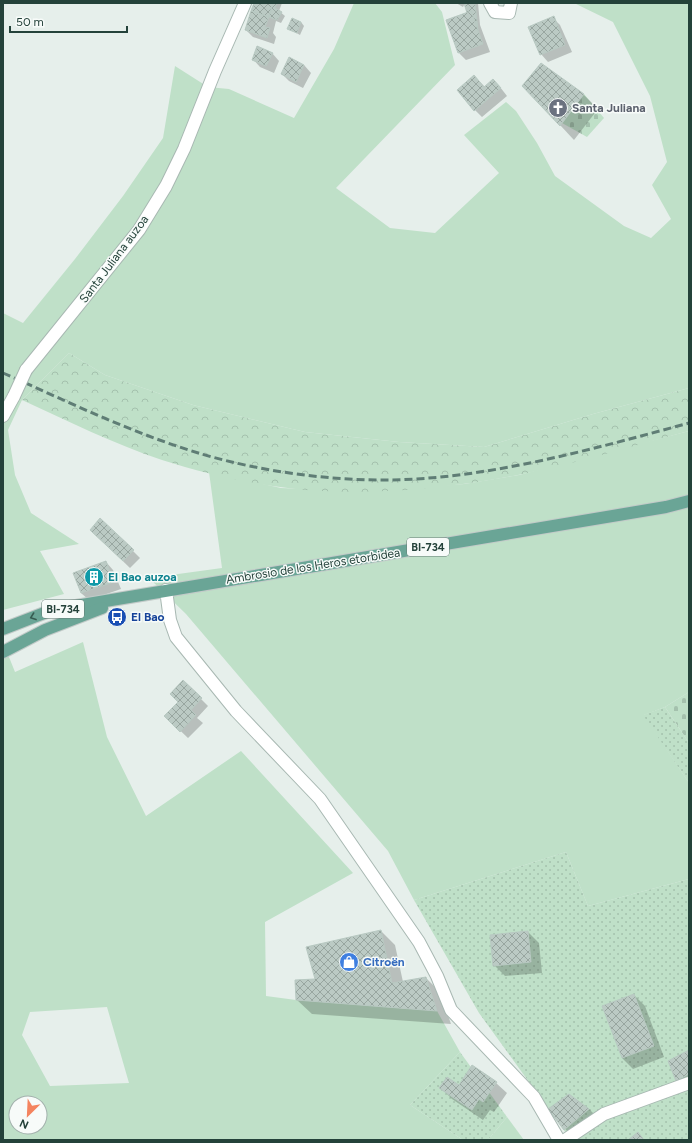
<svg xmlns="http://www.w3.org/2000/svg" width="692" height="1143" font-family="Figtree,sans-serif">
<defs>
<pattern id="forest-crowns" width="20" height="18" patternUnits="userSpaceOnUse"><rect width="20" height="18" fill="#bfe0c8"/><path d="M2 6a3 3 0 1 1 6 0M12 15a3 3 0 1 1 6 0" fill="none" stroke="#a4c1ad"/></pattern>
<pattern id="cemetery-stones" width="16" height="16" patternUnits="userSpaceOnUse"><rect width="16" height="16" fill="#bfe0c8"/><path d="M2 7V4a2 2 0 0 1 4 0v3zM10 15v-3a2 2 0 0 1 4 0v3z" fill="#a4c1ad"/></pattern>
<pattern id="garden-dots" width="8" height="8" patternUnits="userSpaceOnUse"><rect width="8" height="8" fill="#bfe0c8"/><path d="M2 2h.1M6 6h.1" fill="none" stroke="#a4c1ad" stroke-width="1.8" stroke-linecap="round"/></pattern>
<pattern id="building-cross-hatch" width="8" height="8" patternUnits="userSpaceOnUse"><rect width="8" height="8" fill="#bbcac4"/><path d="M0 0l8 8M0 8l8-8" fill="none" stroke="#98a6a0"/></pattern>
</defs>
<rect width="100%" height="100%" fill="#e6efeb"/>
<!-- grass -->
<g fill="#bfe0c8" fill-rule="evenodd">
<polygon points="354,3 435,3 442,12 455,65 336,188 390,228 435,233 499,173 464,135 506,102 516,111 537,143 555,176 624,226 651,238 671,219 652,185 667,162 650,96 613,22 574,3 689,3 689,388 593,414 484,447 399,442 305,432 193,405 105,375 69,353 22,400 8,430 15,475 31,513 79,544 40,551 64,594 3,610 3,313 23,323 75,259 123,196 163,138 175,66 208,87 229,89 294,118 334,49"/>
<polygon points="689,431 689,692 665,707 644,715 689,783 689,879 588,906 566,852 414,900 388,851 186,614 149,578 222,568 209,472 281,488 327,490 370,491 464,484 519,475"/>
<path d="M3,642L15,672L83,642L107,737L146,816L241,751L353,873L265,922L266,996L296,1000L437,1011L460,1052L410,1105L463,1140H3ZM107,1007L129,1083L50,1086L22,1035L30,1012ZM16,1103H40V1127H16Z"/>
<polygon points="507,1117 524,1140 488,1140"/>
</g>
<!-- forest -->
<path fill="url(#forest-crowns)" d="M69,353L105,375L193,405L305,432L399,442L484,447L593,414L689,388V431C632,446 575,464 518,475C445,489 354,498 280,487C241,482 200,472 162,460C114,444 68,421 22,400Z"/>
<!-- cemetery -->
<g fill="url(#cemetery-stones)">
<polygon points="584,94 604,118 587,137 562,123"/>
<polygon points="689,692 689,743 665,707"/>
</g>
<!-- garden -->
<g fill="url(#garden-dots)">
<polygon points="665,707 689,743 689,783 643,715"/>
<polygon points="566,852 588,906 689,879 689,1140 571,1140 479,1013 414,900"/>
<polygon points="460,1052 507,1117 488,1140 463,1140 410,1105"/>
</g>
<!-- shadow -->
<g fill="#0003">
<polygon points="255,3 282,3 279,11 285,16 281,23 276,21 273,33 276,37 274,44 253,37 246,30"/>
<polygon points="456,3 465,3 463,7"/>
<polygon points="465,3 478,3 480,25 490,52 466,60 459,53 447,21 468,13"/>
<polygon points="553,18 560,25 572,52 548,62 541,54"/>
<polygon points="301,22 304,26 300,35 289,29"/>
<polygon points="272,53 279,61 274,73 260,67 253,59"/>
<polygon points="541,64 584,95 598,109 574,140 560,125"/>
<polygon points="304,65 311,73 303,88 289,81 282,74"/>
<polygon points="474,76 485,87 500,87 507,96 482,117 475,110"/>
<polygon points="98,537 133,551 140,558 130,568"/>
<polygon points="106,562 113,570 121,589 89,600 81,593"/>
<polygon points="183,681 208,706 197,718 203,723 188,738 165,716 179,702"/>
<polygon points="381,931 395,945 403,982 426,978 440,992 451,1024 312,1014 297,1000 317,980"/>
<polygon points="528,932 539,943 542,973 505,976 494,965"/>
<polygon points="634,995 645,1006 664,1057 633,1069 622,1058"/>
<polygon points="689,1051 689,1085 684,1087 677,1080"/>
<polygon points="496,1083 507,1093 494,1112 490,1110 483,1120 452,1099 441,1088"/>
<polygon points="549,1109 589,1109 596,1116 572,1137"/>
</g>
<!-- building -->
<g fill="url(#building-cross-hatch)" stroke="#b8c9c2">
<polygon points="254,3 273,3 269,17 251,11"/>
<polygon points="273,3 277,3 275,8 282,12 277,20 269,17"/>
<polygon points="464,3 475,3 478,30 471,11 467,13"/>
<polygon points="251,11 269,17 265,27 270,28 267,38 245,30"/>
<polygon points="471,11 483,44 458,53 446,20"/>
<polygon points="554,16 565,45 540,55 528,27"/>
<polygon points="292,18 301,22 297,33 287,29"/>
<polygon points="257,46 273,53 266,66 252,60"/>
<polygon points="289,57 304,65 296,82 281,74"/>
<polygon points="541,63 584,94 560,126 522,86"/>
<polygon points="474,75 484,87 493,79 501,88 474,111 457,90"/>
<polygon points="100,518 134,550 123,561 90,530"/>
<polygon points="106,561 114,582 81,593 73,573"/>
<polygon points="183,680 202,698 191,710 196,715 180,732 164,716 178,702 170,694"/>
<polygon points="381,930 392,983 426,977 437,1011 296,1000 295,980 315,979 306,947"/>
<polygon points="528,931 531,962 493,966 490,935"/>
<polygon points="634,994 654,1046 622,1058 602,1006"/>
<polygon points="689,1050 689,1074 676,1081 668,1061"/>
<polygon points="472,1065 497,1082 483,1102 479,1099 472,1110 439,1088 447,1077 459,1085"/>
<polygon points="569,1094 589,1109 564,1130 548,1109"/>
<polygon points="638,1132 644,1140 628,1140"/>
</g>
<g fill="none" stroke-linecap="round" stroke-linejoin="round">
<defs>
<g id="minor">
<polyline points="490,3 495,12 509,13 511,3"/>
<polyline points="26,370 139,230 166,186 184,149 215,71 245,3"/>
<polyline points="3,416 14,396"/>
<polyline points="166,590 170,620 176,637 236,711 320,799 419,942 437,976 451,1010 534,1097 559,1140"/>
<polyline points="565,1140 604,1114 689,1083"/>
</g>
<g id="major">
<polyline points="3,629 52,610 666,507 689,501"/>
<polyline points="3,652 45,630 102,608"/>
</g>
</defs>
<!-- minor casing -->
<use href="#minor" stroke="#a8b8b2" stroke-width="14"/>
<!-- major casing -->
<use href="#major" stroke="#c2cac8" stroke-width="14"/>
<!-- minor -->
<use href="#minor" stroke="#fff" stroke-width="12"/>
<!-- major -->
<use href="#major" stroke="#6aa596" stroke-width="12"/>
<!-- rail -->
<path stroke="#5f7d75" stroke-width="3" stroke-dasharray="8 4" stroke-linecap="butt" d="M3,373C71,403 140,437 212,457C268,472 326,480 384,480C484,480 593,449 689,423"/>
<defs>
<polyline id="minor-bridge" points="14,396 26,370"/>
</defs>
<!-- minor-bridge casing -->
<use href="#minor-bridge" stroke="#a8b8b2" stroke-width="14" stroke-linecap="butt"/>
<!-- minor-bridge -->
<use href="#minor-bridge" stroke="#fff" stroke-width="12"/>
</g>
<!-- one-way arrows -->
<defs><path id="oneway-chevron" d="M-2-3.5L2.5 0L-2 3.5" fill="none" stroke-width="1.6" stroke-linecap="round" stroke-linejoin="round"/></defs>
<use stroke="#365b51" href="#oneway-chevron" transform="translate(33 617) rotate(160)"/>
<!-- icons -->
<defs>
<symbol id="church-disc" viewBox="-11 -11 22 22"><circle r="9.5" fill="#6b7280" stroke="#f7fbf9"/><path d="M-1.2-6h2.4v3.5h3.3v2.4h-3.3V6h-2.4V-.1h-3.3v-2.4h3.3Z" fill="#fff"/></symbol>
<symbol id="building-disc" viewBox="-11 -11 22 22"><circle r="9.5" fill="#0f9aa8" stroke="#f7fbf9"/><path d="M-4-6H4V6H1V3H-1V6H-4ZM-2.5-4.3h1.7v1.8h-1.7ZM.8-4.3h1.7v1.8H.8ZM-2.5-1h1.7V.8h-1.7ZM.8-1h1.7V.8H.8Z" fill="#fff"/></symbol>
<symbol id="bus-disc" viewBox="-11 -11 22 22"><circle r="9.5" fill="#1a4fb4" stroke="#f7fbf9"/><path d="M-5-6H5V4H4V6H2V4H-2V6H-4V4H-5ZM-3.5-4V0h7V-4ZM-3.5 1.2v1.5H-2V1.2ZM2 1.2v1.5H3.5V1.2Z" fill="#fff"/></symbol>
<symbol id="shop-disc" viewBox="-11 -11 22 22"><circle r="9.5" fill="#3f7fe0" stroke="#f7fbf9"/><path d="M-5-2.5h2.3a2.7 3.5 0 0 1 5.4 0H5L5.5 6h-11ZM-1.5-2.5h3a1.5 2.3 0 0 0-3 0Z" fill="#fff"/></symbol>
</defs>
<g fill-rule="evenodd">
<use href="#church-disc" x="547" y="97" width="22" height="22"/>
<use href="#building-disc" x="83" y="566" width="22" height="22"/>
<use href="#bus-disc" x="106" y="606" width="22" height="22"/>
<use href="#shop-disc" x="338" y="951" width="22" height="22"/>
</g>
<g text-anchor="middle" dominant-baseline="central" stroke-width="3" stroke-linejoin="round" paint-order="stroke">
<!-- shield labels -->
<g fill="#f7fbf9" stroke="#637a73" stroke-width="1">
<rect x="407" y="538" width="42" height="18" rx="3"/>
<rect x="42" y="600" width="42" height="18" rx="3"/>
</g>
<g font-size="11" font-weight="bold" fill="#24423a">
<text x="428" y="547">BI-734</text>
<text x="63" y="609">BI-734</text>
</g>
<!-- worship labels -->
<g font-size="12" font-weight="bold" fill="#5b616d" stroke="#f7fbf9" text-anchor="start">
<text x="572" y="108">Santa Juliana</text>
</g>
<!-- street labels -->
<g font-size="12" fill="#24423a" stroke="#f7fbf9">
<text transform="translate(114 259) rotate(-53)">Santa Juliana auzoa</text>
<text transform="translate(313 566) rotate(-9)">Ambrosio de los Heros etorbidea</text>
</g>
<!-- culture labels -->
<g font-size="12" font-weight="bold" fill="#0d838f" stroke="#f7fbf9" text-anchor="start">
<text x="108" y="577">El Bao auzoa</text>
</g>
<!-- transit labels -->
<g font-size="12" font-weight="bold" fill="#164399" stroke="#f7fbf9" text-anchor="start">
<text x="131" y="617">El Bao</text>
</g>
<!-- shop labels -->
<g font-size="12" font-weight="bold" fill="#366cbe" stroke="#f7fbf9" text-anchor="start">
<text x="363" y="962">Citroën</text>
</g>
</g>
<!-- border -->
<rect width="692" height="1143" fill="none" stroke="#24423a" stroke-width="8"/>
<!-- north arrow -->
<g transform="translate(28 1115) rotate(204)"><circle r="19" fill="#f7fbf9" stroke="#a3b1ad"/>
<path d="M0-3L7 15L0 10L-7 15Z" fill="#f4845f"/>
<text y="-6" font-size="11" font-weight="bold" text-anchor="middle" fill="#24423a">N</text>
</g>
<!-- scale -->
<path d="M10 26v6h117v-6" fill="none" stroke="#24423a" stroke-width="2"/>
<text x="16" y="26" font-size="12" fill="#24423a" stroke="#f7fbf9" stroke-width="3" paint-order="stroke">50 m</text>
</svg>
